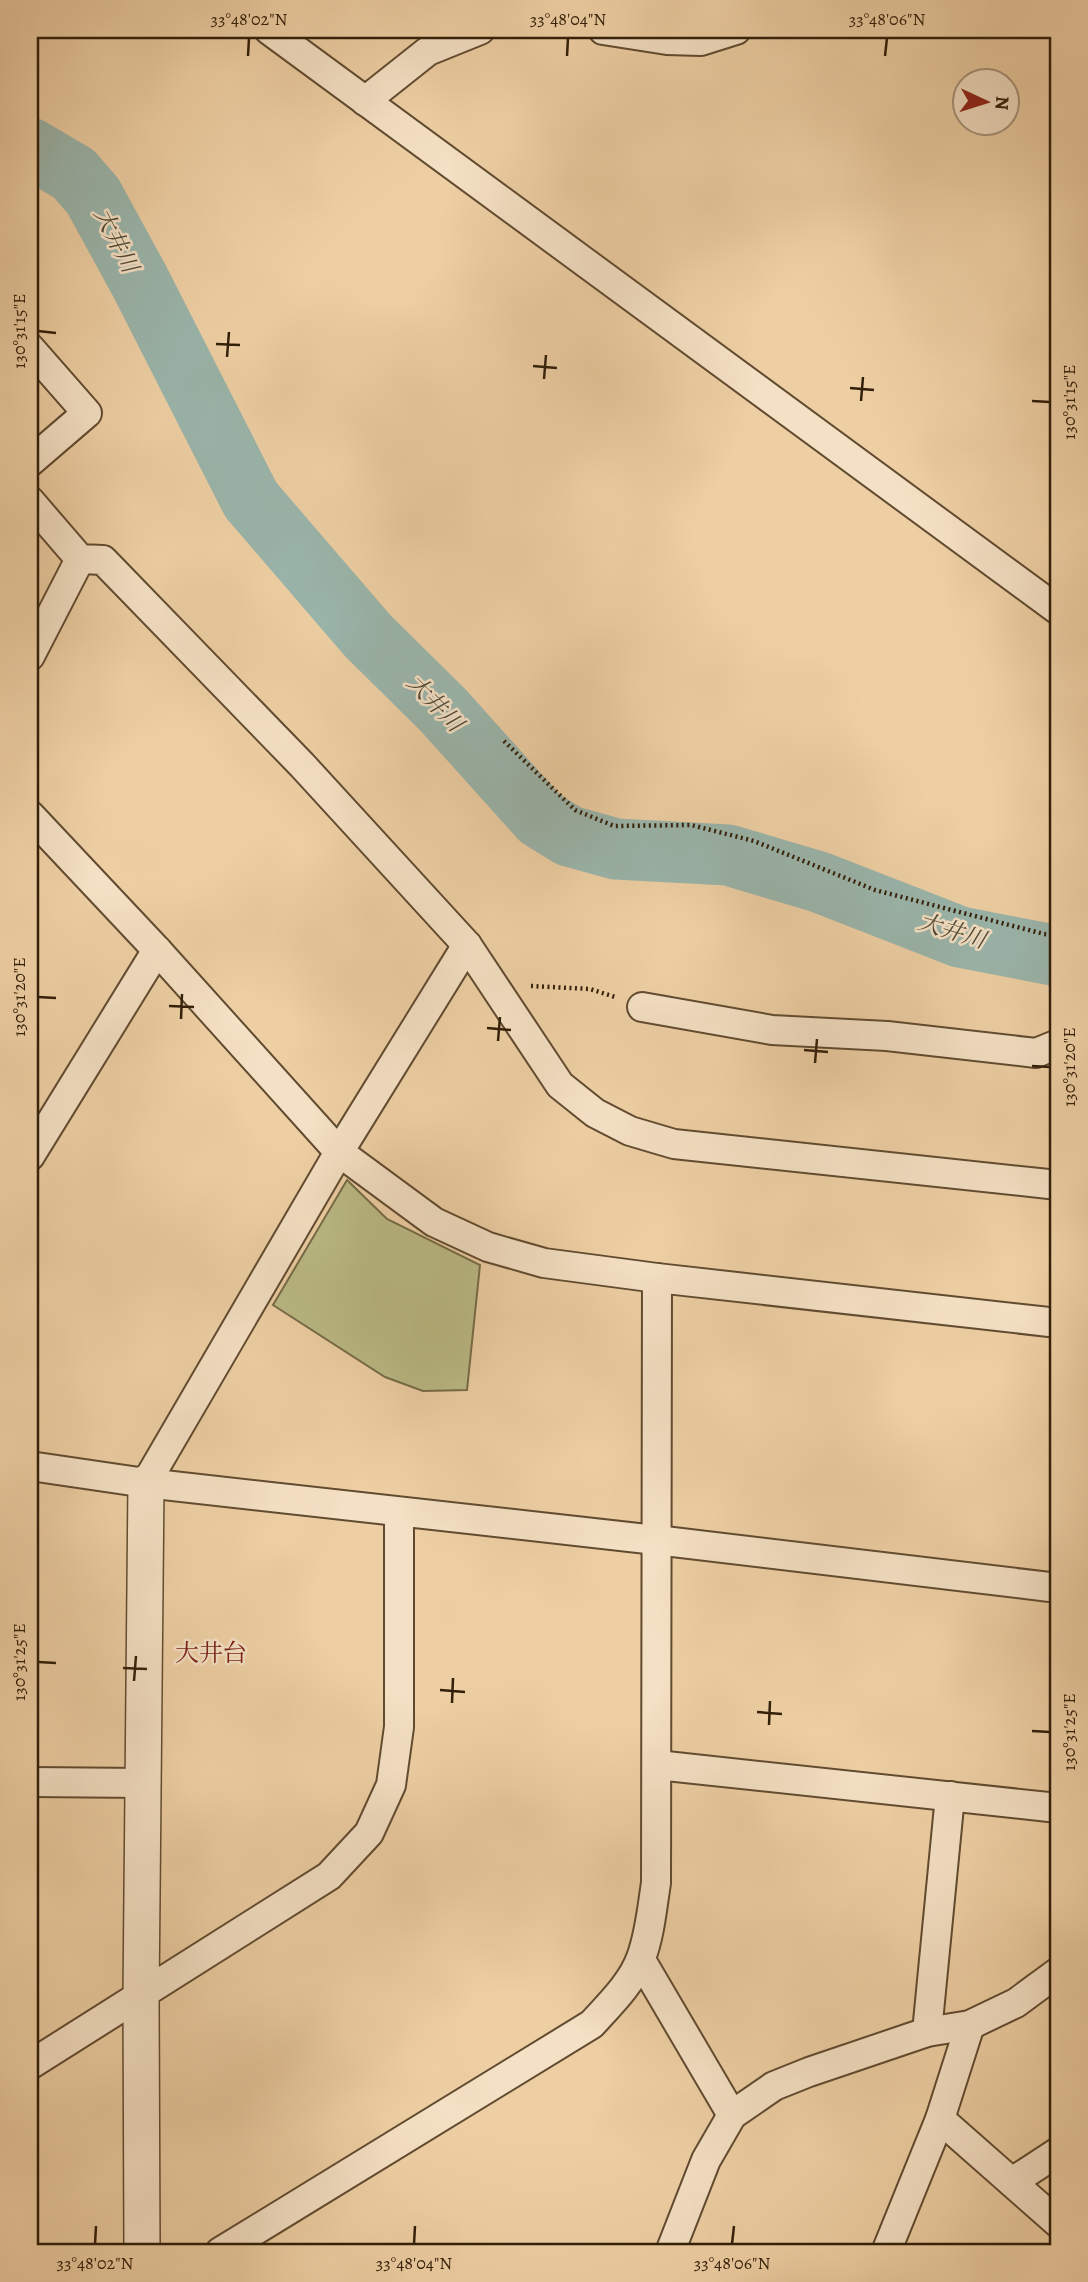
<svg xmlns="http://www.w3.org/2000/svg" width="1088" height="2282" font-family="Alegreya,'Noto Serif JP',serif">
<rect width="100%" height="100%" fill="#eecfa4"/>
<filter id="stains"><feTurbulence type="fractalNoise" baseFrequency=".00286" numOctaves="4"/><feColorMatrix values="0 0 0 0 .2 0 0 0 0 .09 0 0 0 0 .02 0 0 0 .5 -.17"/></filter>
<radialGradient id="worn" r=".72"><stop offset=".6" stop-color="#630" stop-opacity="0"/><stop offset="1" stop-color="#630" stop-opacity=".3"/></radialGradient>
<!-- green -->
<polygon fill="#baba85" stroke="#766c47" stroke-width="2" points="347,1180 387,1219 480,1265 467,1390 423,1391 385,1377 273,1305"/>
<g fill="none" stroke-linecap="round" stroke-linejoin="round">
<!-- river -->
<polyline stroke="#9ab5ab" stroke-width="61" points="30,148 74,174 93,196 139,280 251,500 368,636 443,710 540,818 569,836 616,849 728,855 819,882 960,937 1058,956"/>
<defs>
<g id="minor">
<polyline points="269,30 1058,610"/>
<polyline points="603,30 667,40 701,41 736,30"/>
<polyline points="365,101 428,51 480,30"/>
<polyline points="30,348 87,413 30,462"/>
<polyline points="30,501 80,559 103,560 302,765 467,945 560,1085 595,1113 630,1131 674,1144 1058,1185"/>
<polyline points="30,656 80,559"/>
<polyline points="30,815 157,950 339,1152 434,1222 488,1247 544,1263 657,1278 1058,1323"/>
<polyline points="642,1007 772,1030 887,1036 1036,1053 1058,1044"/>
<polyline points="30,1156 157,950"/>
<polyline points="30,1466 146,1483 656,1540 1058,1588"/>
<polyline points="146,1483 339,1152 467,945"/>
<polyline points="657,1765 1058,1808"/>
<polyline points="30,1782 144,1783"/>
<polyline points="641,1960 732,2115"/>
<polyline points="927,2032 950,1796"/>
<polyline points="30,2065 329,1876 369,1833 391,1785 399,1727 399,1512"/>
<polyline points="940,2119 1058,2223"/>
<polyline points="1012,2182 1058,2152"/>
<path d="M220,2252L592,2024C610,2004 632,1983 641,1958C650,1934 652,1908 656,1883L657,1278"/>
<polyline points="670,2252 706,2160 732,2115 774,2086 809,2072 927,2032 970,2025 1016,2003 1058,1972"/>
<polyline points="886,2252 940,2119 970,2025"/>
</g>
<polyline id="tertiary" points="142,2252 141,1996 146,1483"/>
</defs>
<!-- minor casing -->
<use href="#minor" stroke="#614b30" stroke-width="32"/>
<!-- tertiary casing -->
<use href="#tertiary" stroke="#614b30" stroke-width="38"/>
<!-- path -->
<g stroke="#321f09" stroke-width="4.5" stroke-dasharray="2 3.5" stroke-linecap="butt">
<polyline points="504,741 575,810 614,826 691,825 754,841 875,890 1044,934 1058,935"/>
<polyline points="531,986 590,989 615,997"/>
</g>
<!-- minor -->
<use href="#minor" stroke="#f4e0c4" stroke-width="28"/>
<!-- tertiary -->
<use href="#tertiary" stroke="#f4e0c4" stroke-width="35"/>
</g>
<!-- ticks -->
<path fill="none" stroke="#321f09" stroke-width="2.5" d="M248,56L249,38M567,56L568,38M885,56L887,38M38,331L56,333M216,344L240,345M227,357L229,332M533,366L557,368M544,379L546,355M850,388L874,390M861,401L863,377M1032,401L1050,402M38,997L56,998M169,1006L194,1007M181,1019L182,994M487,1028L511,1030M498,1041L500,1017M804,1050L828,1052M815,1063L817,1039M1032,1066L1050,1067M38,1662L56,1663M123,1668L147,1669M134,1681L136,1656M440,1690L465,1692M452,1703L453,1678M757,1712L782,1714M769,1725L770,1701M1032,1731L1050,1732M95,2244L96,2226M414,2244L415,2226M732,2244L734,2226"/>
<g text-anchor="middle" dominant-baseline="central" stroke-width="5" stroke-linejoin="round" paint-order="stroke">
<!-- water labels -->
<g font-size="23" font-style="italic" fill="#514c3a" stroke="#f4e0c4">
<text transform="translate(116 240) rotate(63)">大井川</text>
<text transform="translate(435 703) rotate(46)">大井川</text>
<text transform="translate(952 931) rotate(17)">大井川</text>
</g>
<!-- quarter labels -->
<g font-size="24" fill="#7a1f14" stroke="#f4e0c4">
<text x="211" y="1653">大井台</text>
</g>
</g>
<!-- margin -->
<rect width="1088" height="2282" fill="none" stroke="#eecfa4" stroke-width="77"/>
<!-- north arrow -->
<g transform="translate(986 102) rotate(94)"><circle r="33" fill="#f4e0c4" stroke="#a69379" stroke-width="2"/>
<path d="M0-5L12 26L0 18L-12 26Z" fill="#8f2418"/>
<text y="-10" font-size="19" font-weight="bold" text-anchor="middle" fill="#321f09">N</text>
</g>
<rect x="38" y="38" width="1012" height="2206" fill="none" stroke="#321f09" stroke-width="2.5"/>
<g font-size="18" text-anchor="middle" fill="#321f09">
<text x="249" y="25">33°48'02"N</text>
<text x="568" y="25">33°48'04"N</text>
<text x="887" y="25">33°48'06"N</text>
<text transform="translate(19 331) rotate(-90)" y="6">130°31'15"E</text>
<text transform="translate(1069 402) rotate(-90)" y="6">130°31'15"E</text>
<text transform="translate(19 997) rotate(-90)" y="6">130°31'20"E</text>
<text transform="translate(1069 1067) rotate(-90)" y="6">130°31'20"E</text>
<text transform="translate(19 1662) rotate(-90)" y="6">130°31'25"E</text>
<text transform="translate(1069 1732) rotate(-90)" y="6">130°31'25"E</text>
<text x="95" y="2269">33°48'02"N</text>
<text x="414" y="2269">33°48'04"N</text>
<text x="732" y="2269">33°48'06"N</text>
</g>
<rect width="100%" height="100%" filter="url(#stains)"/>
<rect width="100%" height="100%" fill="url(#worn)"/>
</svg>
